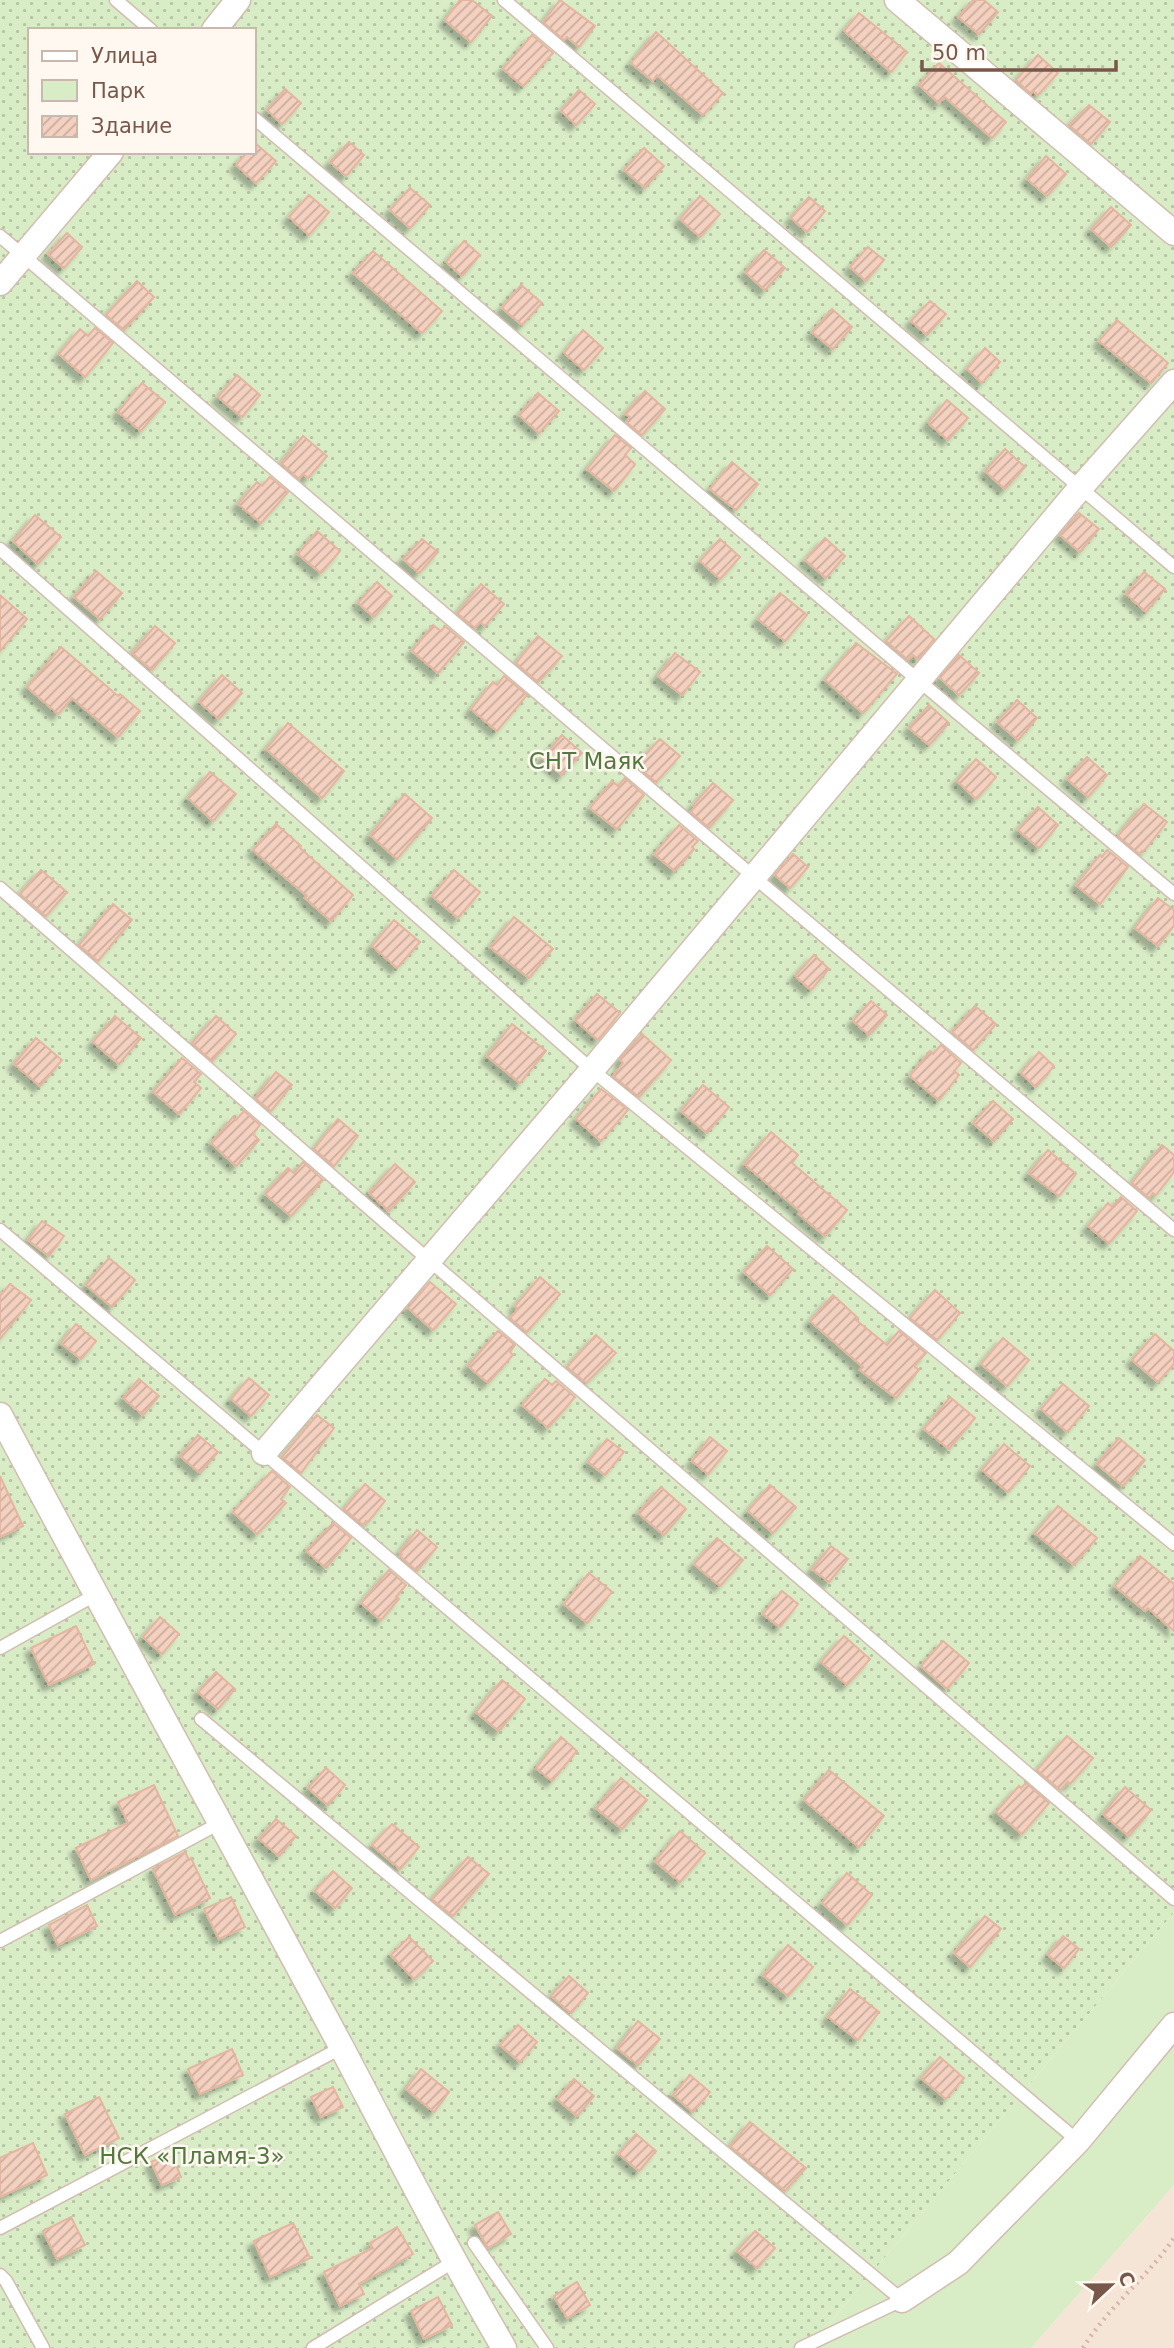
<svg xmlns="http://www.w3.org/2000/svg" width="1174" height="2348" font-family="'DejaVu Sans',sans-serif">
<defs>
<pattern id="garden-dots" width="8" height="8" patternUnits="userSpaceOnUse" patternTransform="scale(1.75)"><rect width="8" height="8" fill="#d8ecc6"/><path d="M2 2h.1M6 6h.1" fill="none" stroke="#b4c2a3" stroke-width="1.8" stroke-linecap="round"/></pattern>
<pattern id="building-hatch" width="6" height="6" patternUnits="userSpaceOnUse" patternTransform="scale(1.75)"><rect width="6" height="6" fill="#f3d0bf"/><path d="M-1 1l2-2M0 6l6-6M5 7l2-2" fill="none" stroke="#caac9d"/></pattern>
<filter id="shadow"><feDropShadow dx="-6" dy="6" stdDeviation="2" flood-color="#0004"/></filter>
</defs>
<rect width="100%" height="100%" fill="#fdf4e9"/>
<!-- residential -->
<polygon fill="#f5e5d7" points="1174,2185 1174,2348 1031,2348"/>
<!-- green -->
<polygon fill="#d8ecc6" points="1174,1912 1174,2185 1031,2348 809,2348"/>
<!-- garden -->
<path fill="url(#garden-dots)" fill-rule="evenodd" d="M0,0H1174V1912L809,2348H0ZM30,30H254V152H30Z"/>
<!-- building -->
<g fill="url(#building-hatch)" stroke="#e6b59f" stroke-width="2" filter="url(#shadow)">
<polygon points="460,0 472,0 492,16 471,42 445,20"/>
<polygon points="560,0 595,26 579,47 567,37 564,40 543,22"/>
<polygon points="973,0 984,0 998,12 979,34 958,17"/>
<polygon points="859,13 907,52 891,72 844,31"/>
<polygon points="656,32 723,93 703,115 657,75 653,81 631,63"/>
<polygon points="532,35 553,53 523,86 503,69"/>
<polygon points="1038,55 1058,73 1038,95 1033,91 1031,94 1016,80"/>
<polygon points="939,63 1006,122 992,138 945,97 939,103 919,85"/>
<polygon points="285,89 301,103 282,124 267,110"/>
<polygon points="579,90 595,104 576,125 561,111"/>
<polygon points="1089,105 1110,122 1091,144 1069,125"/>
<polygon points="349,142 364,155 346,176 330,162"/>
<polygon points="255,143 276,161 256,183 236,165 247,152 254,152"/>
<polygon points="644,148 664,166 645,188 624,170"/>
<polygon points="1046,156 1066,174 1047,196 1027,179"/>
<polygon points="410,188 430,205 410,228 390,210"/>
<polygon points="309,195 329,212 309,235 289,217"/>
<polygon points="700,196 720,214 700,237 680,219"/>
<polygon points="809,197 825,211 807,232 791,218"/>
<polygon points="1111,207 1131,225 1111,247 1091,229"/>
<polygon points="67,233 82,247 64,268 48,254"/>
<polygon points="464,241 480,255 462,276 446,262"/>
<polygon points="868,247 884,260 866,281 850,267"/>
<polygon points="764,250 785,268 765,290 745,272"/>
<polygon points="373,251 442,311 422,333 353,273"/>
<polygon points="137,281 154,297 124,330 106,315"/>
<polygon points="521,285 542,303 522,325 502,308"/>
<polygon points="930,301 946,314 927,335 911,321"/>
<polygon points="832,309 852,327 833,349 812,332"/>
<polygon points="1117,320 1168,363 1151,383 1099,341"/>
<polygon points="95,328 113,343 85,377 59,354 80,329 88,336"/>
<polygon points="583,330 603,348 584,370 564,353"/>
<polygon points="985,348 1000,362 982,383 967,369"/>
<polygon points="237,375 260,395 242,417 218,397"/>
<polygon points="142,383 165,402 141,431 118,412"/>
<polygon points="645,391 665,409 642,435 626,422 630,417 625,414"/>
<polygon points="538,393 559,411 539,433 519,415"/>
<polygon points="947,400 968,418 948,440 928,423"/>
<polygon points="615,435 631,448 625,455 635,464 614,491 587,469"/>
<polygon points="303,436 327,456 308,478 303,474 299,479 281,463"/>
<polygon points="1005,449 1025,467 1005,489 985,471"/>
<polygon points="732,462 758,484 736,510 710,489"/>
<polygon points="270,477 288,492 261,523 238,504 257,482 262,486"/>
<polygon points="1079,513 1099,529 1080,552 1060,535"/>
<polygon points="35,515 61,537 38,564 13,541"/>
<polygon points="317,531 340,551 321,573 298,554"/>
<polygon points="825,538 845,556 826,578 805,560"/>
<polygon points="422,539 438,552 419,573 403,559"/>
<polygon points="720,539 740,557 720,579 700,561"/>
<polygon points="96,571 122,593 100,619 74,597"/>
<polygon points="1144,572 1165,589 1146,612 1126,594"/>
<polygon points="377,582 392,596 374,617 358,603"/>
<polygon points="481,584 504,604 485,626 480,622 475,628 457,613"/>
<polygon points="780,593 807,615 785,641 758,619"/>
<polygon points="0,595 27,619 0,651"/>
<polygon points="909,616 934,639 918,659 913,655 908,660 886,641"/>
<polygon points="433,625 441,631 445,626 464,642 438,673 412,651"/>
<polygon points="155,626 175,643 152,670 132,653"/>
<polygon points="538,636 562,656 538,682 516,663"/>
<polygon points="856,643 897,674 863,713 825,680"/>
<polygon points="61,647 118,696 120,694 140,711 118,737 72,698 58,714 27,687"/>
<polygon points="675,653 700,672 682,695 658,676"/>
<polygon points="959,655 979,673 959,695 940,678"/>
<polygon points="222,675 242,693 219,719 199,702"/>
<polygon points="504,676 527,695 497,731 471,709 493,682 497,685"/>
<polygon points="1017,700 1037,718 1018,740 997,722"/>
<polygon points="929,705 949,723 929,745 909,728"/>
<polygon points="288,723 344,771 322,798 266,749"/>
<polygon points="562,735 582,753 562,775 542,758"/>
<polygon points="660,739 680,756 656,782 636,765"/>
<polygon points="1087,757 1107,775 1088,797 1067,779"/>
<polygon points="976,759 996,777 976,799 957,781"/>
<polygon points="210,772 236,794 213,821 188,798"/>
<polygon points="625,778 644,795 617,829 590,808 612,781 618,786"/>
<polygon points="713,783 733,800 709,828 691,812 695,807 693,805"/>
<polygon points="405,794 432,818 397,859 370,835"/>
<polygon points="1144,804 1167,822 1143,852 1142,851 1139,854 1118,836"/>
<polygon points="1038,807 1058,825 1039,848 1018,830"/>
<polygon points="276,824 301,846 300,848 353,895 331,921 305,898 307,896 253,850"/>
<polygon points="679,825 698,841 692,847 694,849 675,871 654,854"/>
<polygon points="1107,850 1128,867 1100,904 1076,885 1100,855 1102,857"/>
<polygon points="793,854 808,867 790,888 775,875"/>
<polygon points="41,870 67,892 46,916 20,894"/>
<polygon points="454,870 480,892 458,918 432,896"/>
<polygon points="1158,898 1174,910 1174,926 1158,946 1135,928"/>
<polygon points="113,904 132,920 98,961 79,945"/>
<polygon points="514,917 553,949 529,978 490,947"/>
<polygon points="394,920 420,942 397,968 372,946"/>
<polygon points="814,955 829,969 811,990 795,976"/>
<polygon points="597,994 620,1013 598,1040 575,1020"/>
<polygon points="871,1001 887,1015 869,1035 853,1021"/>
<polygon points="975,1006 996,1024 973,1050 952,1032"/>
<polygon points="115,1016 141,1038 119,1064 93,1042"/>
<polygon points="216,1016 236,1034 212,1061 192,1043"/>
<polygon points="512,1024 546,1051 520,1083 487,1056"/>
<polygon points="642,1034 671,1060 639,1097 613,1076 623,1063 620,1059"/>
<polygon points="36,1038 62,1060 40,1086 14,1064"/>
<polygon points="941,1045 961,1063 954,1071 959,1075 939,1100 910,1076 930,1051 933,1054"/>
<polygon points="1039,1052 1054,1066 1036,1087 1021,1073"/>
<polygon points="182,1058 201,1074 194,1082 201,1088 179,1114 153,1092"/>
<polygon points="276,1072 292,1085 271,1111 255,1098"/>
<polygon points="703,1085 729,1107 707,1133 681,1111"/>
<polygon points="601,1089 628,1110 601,1141 576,1119"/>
<polygon points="993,1101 1013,1119 994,1141 973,1123"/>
<polygon points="244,1111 260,1125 253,1134 259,1140 236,1166 211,1143 233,1117 236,1120"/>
<polygon points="338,1119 358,1136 334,1166 314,1149"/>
<polygon points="771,1132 798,1155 792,1163 847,1210 825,1236 799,1214 801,1212 744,1164"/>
<polygon points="1162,1145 1174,1155 1174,1172 1156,1195 1153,1193 1149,1198 1132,1183"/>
<polygon points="1048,1150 1076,1174 1059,1196 1029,1173"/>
<polygon points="303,1162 323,1180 291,1216 265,1194 288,1168 294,1173"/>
<polygon points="395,1164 415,1182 389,1211 369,1193"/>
<polygon points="1121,1197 1137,1211 1109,1243 1088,1226 1108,1203 1112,1207"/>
<polygon points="42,1221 64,1236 49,1256 28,1240"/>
<polygon points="767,1246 793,1269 770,1295 744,1272"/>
<polygon points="109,1258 135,1280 112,1307 86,1285"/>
<polygon points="540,1277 560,1294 527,1332 510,1318 518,1309 515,1306"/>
<polygon points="430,1282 456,1304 433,1330 408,1308"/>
<polygon points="10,1284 31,1300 0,1339 0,1296"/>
<polygon points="935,1290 960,1313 937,1340 910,1318"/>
<polygon points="833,1295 858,1318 856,1320 887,1345 899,1331 926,1353 914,1366 919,1370 896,1398 860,1370 863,1367 810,1321"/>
<polygon points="76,1324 96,1341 81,1359 61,1343"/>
<polygon points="498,1331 515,1345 510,1352 513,1355 488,1383 468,1366"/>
<polygon points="1155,1334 1174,1351 1174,1364 1158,1382 1132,1360"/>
<polygon points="596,1335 616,1353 586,1383 567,1367"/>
<polygon points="1003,1338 1029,1360 1007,1386 981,1364"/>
<polygon points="249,1378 269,1395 251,1416 231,1399"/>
<polygon points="139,1379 159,1396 143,1415 123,1398"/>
<polygon points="545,1379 552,1385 556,1381 575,1397 548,1428 522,1405"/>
<polygon points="1063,1384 1089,1406 1067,1432 1041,1409"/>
<polygon points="950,1397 975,1418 949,1449 924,1429"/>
<polygon points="317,1415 334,1428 301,1473 282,1457"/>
<polygon points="198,1435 218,1452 200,1473 180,1456"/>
<polygon points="710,1437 727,1451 708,1474 692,1461"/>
<polygon points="1119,1438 1145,1460 1123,1486 1097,1464"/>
<polygon points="607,1439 624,1452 605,1475 588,1462"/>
<polygon points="1004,1444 1030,1466 1008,1492 982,1470"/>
<polygon points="272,1471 290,1487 281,1499 286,1503 257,1534 233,1512"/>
<polygon points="0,1476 23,1526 0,1537"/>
<polygon points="365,1484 385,1501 368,1522 366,1521 363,1525 344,1509"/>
<polygon points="770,1485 796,1507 773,1533 748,1511"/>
<polygon points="661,1487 686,1509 664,1535 638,1513"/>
<polygon points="1058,1506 1097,1538 1074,1565 1035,1533"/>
<polygon points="333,1523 351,1538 326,1568 306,1551"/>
<polygon points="417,1530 437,1547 417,1571 400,1556 402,1554 400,1552"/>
<polygon points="717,1538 743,1560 720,1586 694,1564"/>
<polygon points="831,1546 848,1559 829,1582 812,1569"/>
<polygon points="1140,1556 1174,1584 1174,1631 1148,1608 1145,1611 1115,1586"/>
<polygon points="389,1570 406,1585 396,1597 399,1599 381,1620 361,1603"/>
<polygon points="589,1573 612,1592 587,1623 564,1604"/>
<polygon points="782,1591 798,1604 780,1627 763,1614"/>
<polygon points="160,1617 179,1634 162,1654 143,1637"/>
<polygon points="76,1626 94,1664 49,1685 31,1648"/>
<polygon points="844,1636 870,1659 847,1685 821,1662"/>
<polygon points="943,1641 969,1663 947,1689 921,1666"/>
<polygon points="216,1672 235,1689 218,1709 198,1692"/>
<polygon points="502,1680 525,1699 499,1731 476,1712"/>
<polygon points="1067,1736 1093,1758 1070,1784 1068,1782 1060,1790 1037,1770"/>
<polygon points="561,1737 577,1751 552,1781 536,1768"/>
<polygon points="326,1768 345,1785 328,1805 308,1788"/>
<polygon points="829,1770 884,1816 859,1847 804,1800"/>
<polygon points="621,1778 647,1800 622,1829 596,1808"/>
<polygon points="1026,1783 1049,1803 1022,1834 996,1812 1019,1786 1021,1788"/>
<polygon points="154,1785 178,1836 91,1880 76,1848 128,1823 118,1802"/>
<polygon points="1125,1787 1151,1810 1129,1836 1103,1814"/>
<polygon points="276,1819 296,1836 279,1856 259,1839"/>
<polygon points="392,1824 419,1847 400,1869 372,1845"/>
<polygon points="680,1831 705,1853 680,1882 655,1861"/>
<polygon points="185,1852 189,1860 191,1858 210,1898 175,1915 153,1869"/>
<polygon points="468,1857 489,1874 453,1916 432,1899"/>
<polygon points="333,1871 352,1888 335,1908 315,1891"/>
<polygon points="847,1873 872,1895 847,1925 822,1903"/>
<polygon points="231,1897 245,1927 219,1939 204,1909"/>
<polygon points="87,1905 97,1926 58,1945 49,1925"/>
<polygon points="985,1916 1001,1929 970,1967 954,1953"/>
<polygon points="1063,1936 1079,1949 1064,1968 1048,1955"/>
<polygon points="409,1937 433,1961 414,1979 391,1955"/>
<polygon points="788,1945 813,1967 788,1996 763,1975"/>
<polygon points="569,1976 588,1993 571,2013 551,1996"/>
<polygon points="850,1989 879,2012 858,2040 828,2017"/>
<polygon points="638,2021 660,2039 638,2065 617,2048"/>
<polygon points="518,2025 537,2042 520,2062 500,2045"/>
<polygon points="232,2049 243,2075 200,2094 188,2069"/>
<polygon points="940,2057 964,2078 946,2099 921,2078"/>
<polygon points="421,2069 449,2092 434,2112 406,2089"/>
<polygon points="690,2075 710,2092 693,2112 673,2095"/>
<polygon points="574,2079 594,2096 577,2116 557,2099"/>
<polygon points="333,2087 343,2107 321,2117 311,2097"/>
<polygon points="99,2097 119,2138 85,2155 65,2114"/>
<polygon points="750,2122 806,2168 785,2191 730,2146"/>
<polygon points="636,2134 656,2151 639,2171 619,2154"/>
<polygon points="33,2143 47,2175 0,2197 0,2158"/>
<polygon points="171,2153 181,2177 162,2185 151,2162"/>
<polygon points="498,2212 511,2234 488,2248 475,2225"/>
<polygon points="71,2217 85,2245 57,2259 43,2231"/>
<polygon points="293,2223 310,2258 270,2277 254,2241"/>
<polygon points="397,2227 413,2254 359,2284 364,2294 340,2306 324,2272 373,2248 370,2243"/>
<polygon points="755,2231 775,2248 757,2268 737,2251"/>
<polygon points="577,2282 590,2305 567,2318 554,2296"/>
<polygon points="438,2297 452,2325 424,2339 411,2311"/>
</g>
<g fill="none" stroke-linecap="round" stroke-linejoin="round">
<defs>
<g id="lane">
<polyline points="116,0 151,30"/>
<polyline points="504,0 1174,567"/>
<polyline points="254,118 918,680 1174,894"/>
<polyline points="0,236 754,877 1174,1230"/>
<polyline points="0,549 592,1070 1174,1544"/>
<polyline points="0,888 430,1261 1174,1899"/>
<polyline points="0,1230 1078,2141"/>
<polyline points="0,1648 95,1595"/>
<polyline points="201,1719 902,2300 801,2348"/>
<polyline points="0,1941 218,1824"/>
<polyline points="0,2228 341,2048"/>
<polyline points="474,2243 547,2348"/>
<polyline points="0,2275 6,2281 43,2348"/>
<polyline points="313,2348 453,2262"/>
</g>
<g id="street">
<polyline points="897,0 1174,233"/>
<polyline points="214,30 238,0"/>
<polyline points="0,283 111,152"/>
<path d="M0,1415C112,1627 229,1837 342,2048C395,2149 446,2249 504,2348"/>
<polyline points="264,1453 592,1070 1081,487 1174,382"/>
<polyline points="902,2300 958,2263 1078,2141 1174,2025"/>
</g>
</defs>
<!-- lane casing -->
<use href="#lane" stroke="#d2bdb0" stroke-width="15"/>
<!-- street casing -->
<use href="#street" stroke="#d2bdb0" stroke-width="27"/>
<!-- path -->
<path stroke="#d9b3a2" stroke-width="4.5" stroke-dasharray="2 5" stroke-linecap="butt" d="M1083,2348C1108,2307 1147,2278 1174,2238"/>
<!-- lane -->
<use href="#lane" stroke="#fff" stroke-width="12"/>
<!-- street -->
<use href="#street" stroke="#fff" stroke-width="24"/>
</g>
<g text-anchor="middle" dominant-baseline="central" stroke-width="5" stroke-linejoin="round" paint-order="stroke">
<!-- park labels -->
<g font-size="23" fill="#547940" stroke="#fff8f0">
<text x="587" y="761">СНТ Маяк</text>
<text x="192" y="2156">НСК «Пламя-3»</text>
</g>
</g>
<!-- legend -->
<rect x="28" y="28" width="228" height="126" fill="#fff8f0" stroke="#c9b8ae" stroke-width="2"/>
<rect x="42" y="51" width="35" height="10" fill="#ffffff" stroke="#c9b8ae" stroke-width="2"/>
<text x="91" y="63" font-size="21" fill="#78584b">Улица</text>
<rect x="42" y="80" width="35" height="21" fill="#d8ecc6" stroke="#c9b8ae" stroke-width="2"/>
<text x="91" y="98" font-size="21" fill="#78584b">Парк</text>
<rect x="42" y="116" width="35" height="21" fill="url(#building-hatch)" stroke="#c9b8ae" stroke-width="2"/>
<text x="91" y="133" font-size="21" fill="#78584b">Здание</text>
<!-- north arrow -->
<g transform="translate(1111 2285) rotate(68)" stroke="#fff8f0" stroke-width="5" paint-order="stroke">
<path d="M0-5L12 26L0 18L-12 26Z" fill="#78584b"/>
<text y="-10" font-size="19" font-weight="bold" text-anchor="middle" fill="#78584b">С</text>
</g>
<!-- scale -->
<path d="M922 60v10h194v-10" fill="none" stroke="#78584b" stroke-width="3.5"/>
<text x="932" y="60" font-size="21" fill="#78584b" stroke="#fff8f0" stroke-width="5" paint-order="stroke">50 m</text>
</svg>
